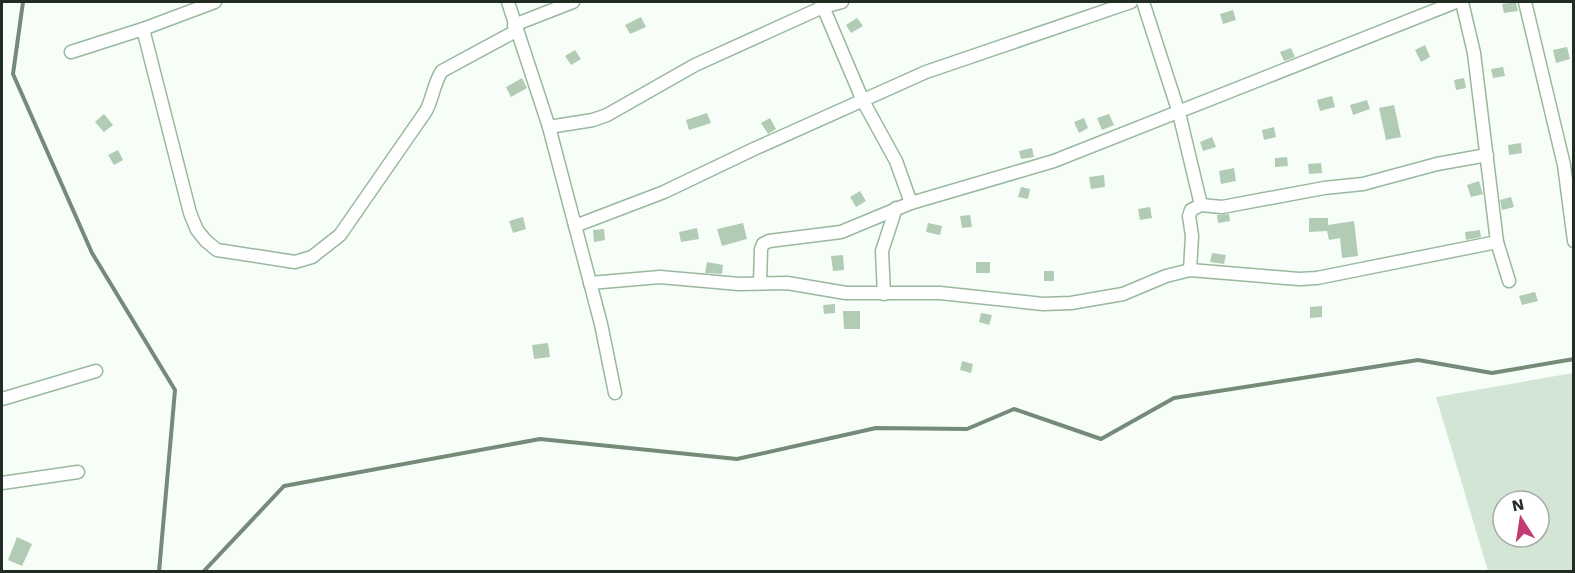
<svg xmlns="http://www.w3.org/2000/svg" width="1575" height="573" font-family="'Work Sans',sans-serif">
<rect width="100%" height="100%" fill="#f7fef8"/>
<!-- green -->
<path fill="#d3e6d6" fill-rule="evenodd" d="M1573,373V571H1488L1436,397ZM1503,501H1539V537H1503Z"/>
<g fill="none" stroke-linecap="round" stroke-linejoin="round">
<!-- stream -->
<g stroke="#758a78" stroke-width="4">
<polyline points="23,2 13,74 92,253 175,390 159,572"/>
<polyline points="203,572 284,486 540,439 737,459 876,428 967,429 1014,409 1101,439 1174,398 1418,360 1492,373 1574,359"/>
</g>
</g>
<!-- building -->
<g fill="#b1cbb5">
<polygon points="1516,2 1518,11 1504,13 1502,4"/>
<polygon points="1233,10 1236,20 1223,24 1220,14"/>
<polygon points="641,17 646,27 630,34 625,25"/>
<polygon points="857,18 863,26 851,33 846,25"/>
<polygon points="1425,45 1430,57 1421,62 1415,50"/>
<polygon points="1567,47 1570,59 1556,63 1553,50"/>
<polygon points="1291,48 1295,57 1284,61 1280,52"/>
<polygon points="575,50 581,59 571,65 565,56"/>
<polygon points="1503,67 1505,76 1493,78 1491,69"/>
<polygon points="522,78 527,88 511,97 506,87"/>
<polygon points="1464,78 1466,88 1456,90 1454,80"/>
<polygon points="1332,96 1335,107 1320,111 1317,100"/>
<polygon points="1367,100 1370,109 1353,115 1350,105"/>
<polygon points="1394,105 1401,137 1386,140 1379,108"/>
<polygon points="707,113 711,123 689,130 686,120"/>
<polygon points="104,114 113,125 104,132 95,122"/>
<polygon points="1109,114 1114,125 1102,130 1097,118"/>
<polygon points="770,118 776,129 768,134 761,123"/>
<polygon points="1084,118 1088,128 1079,133 1074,122"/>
<polygon points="1274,127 1276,137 1264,140 1262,130"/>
<polygon points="1212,137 1216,147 1203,151 1200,142"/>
<polygon points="1521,143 1522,153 1509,155 1508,145"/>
<polygon points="1032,148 1034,157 1021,159 1019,151"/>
<polygon points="118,150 123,160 114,165 108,155"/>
<polygon points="1287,157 1288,166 1275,167 1275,158"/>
<polygon points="1321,163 1322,173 1309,174 1308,164"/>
<polygon points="1234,168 1236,181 1221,184 1219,171"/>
<polygon points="1104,175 1105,187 1091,189 1089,177"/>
<polygon points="1479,181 1483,194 1471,197 1467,185"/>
<polygon points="1021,187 1030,189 1028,199 1018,197"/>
<polygon points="860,191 866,201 856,207 850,197"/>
<polygon points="1511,197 1514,207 1502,210 1500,200"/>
<polygon points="1150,207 1152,218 1140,220 1138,209"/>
<polygon points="1229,214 1230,221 1218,223 1217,215"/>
<polygon points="970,215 972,227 962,228 960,216"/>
<polygon points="523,217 526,229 513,233 509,221"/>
<polygon points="1309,218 1328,218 1328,225 1354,221 1358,256 1342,258 1340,238 1329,240 1327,231 1309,232"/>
<polygon points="743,223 747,239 722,246 717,229"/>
<polygon points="928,223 942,226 940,235 926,232"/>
<polygon points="697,228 699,239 681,242 679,232"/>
<polygon points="604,229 605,240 594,242 593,230"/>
<polygon points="1480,230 1481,237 1466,240 1465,232"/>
<polygon points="1212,253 1226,255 1224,264 1210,262"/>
<polygon points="843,255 844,270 833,271 831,256"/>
<polygon points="707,262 723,265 722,274 705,273"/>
<rect x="976" y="262" width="14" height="11"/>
<rect x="1044" y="271" width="10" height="10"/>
<polygon points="1535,292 1538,301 1522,305 1519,296"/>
<polygon points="835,304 835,313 824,314 823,305"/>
<polygon points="1322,306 1322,317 1310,318 1310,307"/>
<polygon points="843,311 860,311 860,329 844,329"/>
<polygon points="981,313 992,315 989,325 979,322"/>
<polygon points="548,343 550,357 534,359 532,345"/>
<polygon points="962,361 973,364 971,373 960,370"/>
<polygon points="17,537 32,544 22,566 8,560"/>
</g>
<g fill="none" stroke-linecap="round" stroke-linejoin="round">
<defs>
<g id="minor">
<polyline points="508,2 549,127 601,324 615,393"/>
<polyline points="821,2 863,101 896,161 911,203"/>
<polyline points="1143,2 1179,113 1201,205"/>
<polyline points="1462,2 1474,53 1497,242 1509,281"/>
<polyline points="1525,2 1564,165 1574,241"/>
<polyline points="514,25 573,2"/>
<path d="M143,29L190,213L197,230L206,241L217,250L295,262L312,257L340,235L426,111C433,98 434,82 442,71L516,31"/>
<polyline points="71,52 143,29 215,2"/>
<polyline points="549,127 593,120 607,115 695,65 823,7 842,2"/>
<polyline points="575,226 664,192 754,149 926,72 1131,2"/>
<polyline points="1190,270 1192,236 1189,216 1191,210 1201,205 1222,207 1324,188 1363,184 1437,164 1487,155"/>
<polyline points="590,283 660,277 739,284 787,283 846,293 940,293 1043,304 1071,303 1123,294 1166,276 1190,270 1299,279 1317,278 1497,242"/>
<polyline points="760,283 761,249 763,244 769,241 841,232 911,203 1054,161 1456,2"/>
<polyline points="884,294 882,251 896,208"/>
<polyline points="2,399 96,371"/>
<polyline points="2,483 78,472"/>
</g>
</defs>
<!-- minor casing -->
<use href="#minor" stroke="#99b89e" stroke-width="15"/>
<!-- minor -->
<use href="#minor" stroke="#fff" stroke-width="12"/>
</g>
<!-- border -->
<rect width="1575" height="573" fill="none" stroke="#212d23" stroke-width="6"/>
<!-- north arrow -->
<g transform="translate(1521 519) rotate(348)"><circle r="28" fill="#ffffff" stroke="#a6aba7" stroke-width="1.5"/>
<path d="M0-4.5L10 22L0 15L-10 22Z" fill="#c33972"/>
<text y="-9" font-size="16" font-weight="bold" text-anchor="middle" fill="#212d23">N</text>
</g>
</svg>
